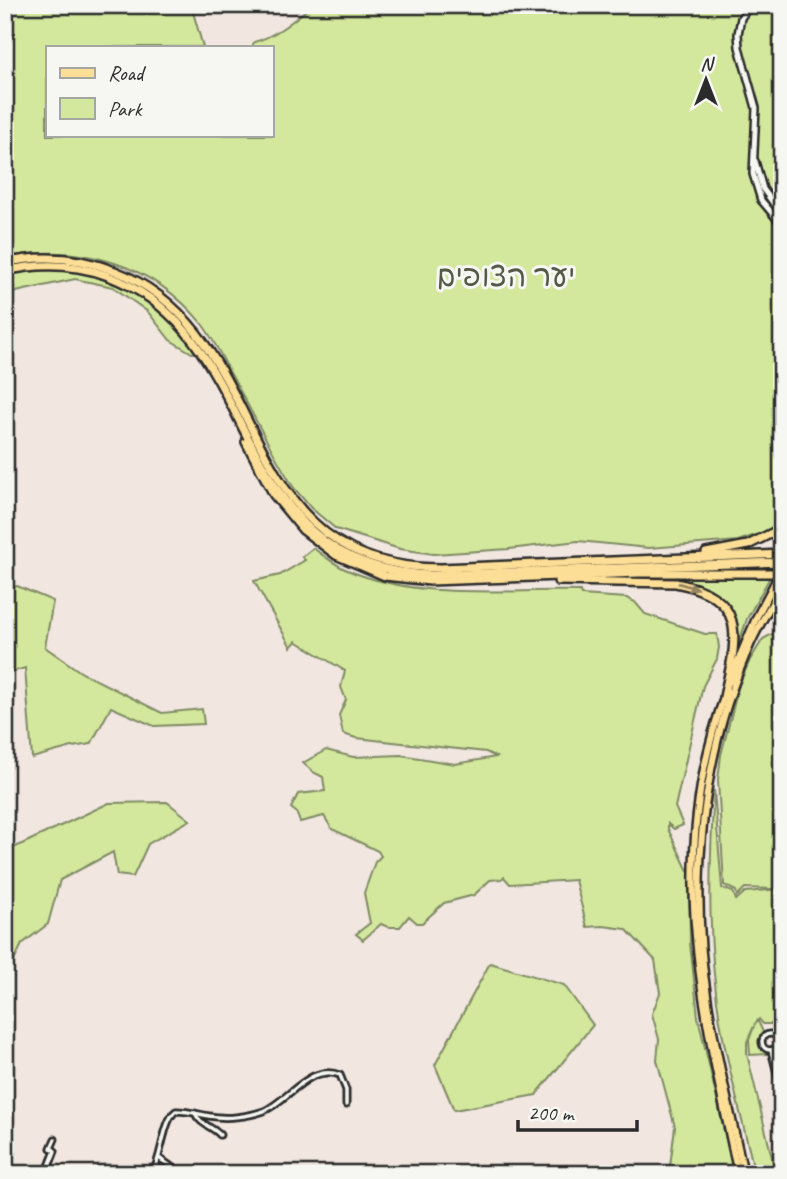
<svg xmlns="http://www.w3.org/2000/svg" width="787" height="1179" font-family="Caveat,'Playpen Sans Hebrew',sans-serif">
<rect width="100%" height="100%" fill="#f1e6e0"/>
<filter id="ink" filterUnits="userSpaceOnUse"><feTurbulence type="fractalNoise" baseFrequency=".0143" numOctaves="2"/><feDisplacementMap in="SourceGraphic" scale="14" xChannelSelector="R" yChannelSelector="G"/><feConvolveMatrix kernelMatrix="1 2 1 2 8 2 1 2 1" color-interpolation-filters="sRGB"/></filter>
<g filter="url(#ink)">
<!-- green -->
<g fill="#d3e89d" stroke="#7f8a64" stroke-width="2">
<path d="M5,5H191L203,47H47V135H271V47H252L254,42C276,36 294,20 312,5H782V111C777,125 773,140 782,153V521L764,532L738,541L649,548L578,541L509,549L434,554L400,549L336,529L311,508L294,488C270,450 251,409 229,371C221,355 213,338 202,324C154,264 79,242 5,258Z"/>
<path d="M51,269C97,271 131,285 165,315C179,327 189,336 198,352L192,353L170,340L148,312L113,287L75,279L16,292L5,297V274Z"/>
<path d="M313,548C323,555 334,564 345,569C418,601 503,589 580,591L581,595L627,598L635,602L645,614L705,634H717L719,647L717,659L703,686L675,807L683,825L674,829L668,824V829L689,873L690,943L698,1017L734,1174H669L675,1127L657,1060L659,1039L652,1014L660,993L655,960L626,929L603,926L587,927L575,880L510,884L504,877L501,879L490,880L474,895L444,903L422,923H417L409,916L400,927H388L381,924L363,940L356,934L370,923L364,893L375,862L381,856L378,851L332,829L324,816L300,822L296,812L291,808L298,794L325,791L323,777L313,772L303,763L326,750L353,757L401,755L455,764L496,757L486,752L356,738L343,734L339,715L346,700L341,687L345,671L296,641L291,647L254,581L280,575L305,560L302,557Z"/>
<path d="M675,576L770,577L747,619L739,643C739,613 724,594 696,583C689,580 682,581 675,576Z"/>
<polygon points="17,586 53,601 45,647 82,673 162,713 202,709 204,724 154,726 111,707 91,744 72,747 32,758 25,668 5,674 5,589"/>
<polygon points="774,633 782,634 782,887 772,889 745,888 737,896 736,891 724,885 718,780 721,755 739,685 750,660 763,639"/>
<path d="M714,790L722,888L733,892L736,900L745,892L782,889V1024H763L759,1019L754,1025L758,1021L763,1032L759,1044L767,1054L750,1055L749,1040L754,1026L747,1042V1054L776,1174H755C744,1127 731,1080 722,1032C707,952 709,871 714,790Z"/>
<polygon points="167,802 190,820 148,844 133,877 117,875 113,852 60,880 48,924 22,944 10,970 5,971 5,852 109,803"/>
<polygon points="490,963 564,985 593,1025 536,1095 454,1110 435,1065"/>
</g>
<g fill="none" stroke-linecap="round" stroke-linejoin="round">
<defs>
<g id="street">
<circle cx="770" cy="1042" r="8"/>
<polyline points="771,1050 782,1093"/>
<path d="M195,1113C199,1124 213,1127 220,1135"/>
<polyline points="159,1158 182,1174"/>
<polyline points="99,1170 104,1174"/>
<polyline points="46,1174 55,1151 51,1148 55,1139"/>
<path d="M152,1174C162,1158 163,1120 176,1111C188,1111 198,1114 209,1116C226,1119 247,1117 264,1111C289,1100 310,1063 340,1075L346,1090V1105"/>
</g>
<g id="secondary">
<polyline points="750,5 741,18 738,34 739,47 756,108 753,174 761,200 782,225"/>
<polyline points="755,161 763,189 782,215"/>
</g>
<g id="primary">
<polyline points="729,682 757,616 775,582"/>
<path d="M726,692C664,856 703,1011 738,1174"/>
<path d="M744,1174C732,1117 717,1060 708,1002C689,883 701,753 751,643C760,623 771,605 782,587"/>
</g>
<g id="highway">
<path d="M5,263C43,254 78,257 115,271C278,334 227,568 441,568L782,554"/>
<path d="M5,271C43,262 84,264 120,281C229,331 232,455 311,530C344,561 389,574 434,575L782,562"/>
<polyline points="246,442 274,495 303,530 336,555 385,576 430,581 639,573 782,573"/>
<polyline points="706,553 748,545 782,528"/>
<path d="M558,581L676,583C751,598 736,640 724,697"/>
</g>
</defs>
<!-- street casing -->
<use href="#street" stroke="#2b2b2b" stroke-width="9"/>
<!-- secondary casing -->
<use href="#secondary" stroke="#2b2b2b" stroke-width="10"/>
<!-- primary casing -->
<use href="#primary" stroke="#2b2b2b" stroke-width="11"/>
<!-- highway casing -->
<use href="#highway" stroke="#2b2b2b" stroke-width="12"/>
<!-- street -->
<use href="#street" stroke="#f6f6f2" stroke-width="3.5"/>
<!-- secondary -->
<use href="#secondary" stroke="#f6f6f2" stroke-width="5"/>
<!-- primary -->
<use href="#primary" stroke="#fdde96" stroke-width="6"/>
<!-- highway -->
<use href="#highway" stroke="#fdde96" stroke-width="7"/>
<defs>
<polyline id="primary-bridge" points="775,582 782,571"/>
</defs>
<!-- primary-bridge casing -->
<use href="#primary-bridge" stroke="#2b2b2b" stroke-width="11" stroke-linecap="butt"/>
<!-- primary-bridge -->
<use href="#primary-bridge" stroke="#fdde96" stroke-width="6"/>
</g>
<!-- one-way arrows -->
<defs><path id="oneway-solid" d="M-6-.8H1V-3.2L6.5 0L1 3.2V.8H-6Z" transform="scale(1.75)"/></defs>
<use fill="#948460" href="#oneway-solid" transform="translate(688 586) rotate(16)"/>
</g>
<g text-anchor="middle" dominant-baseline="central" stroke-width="6" stroke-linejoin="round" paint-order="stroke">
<!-- park labels -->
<g font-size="30" fill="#555a48" stroke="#f6f6f2">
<text x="506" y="276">יער הצופים</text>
</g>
</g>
<!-- margin -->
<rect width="787" height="1179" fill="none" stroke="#f6f6f2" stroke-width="28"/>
<rect x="14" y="14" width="759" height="1151" fill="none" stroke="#2b2b2b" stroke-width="2.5" filter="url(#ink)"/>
<!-- legend -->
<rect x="46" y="46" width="228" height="91" fill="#f6f6f2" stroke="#a5a5a2" stroke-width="2"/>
<rect x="60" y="68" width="35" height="10" fill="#fdde96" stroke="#a5a5a2" stroke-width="2"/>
<text x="108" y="80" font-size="21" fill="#2b2b2b">Road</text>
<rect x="60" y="98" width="35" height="21" fill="#d3e89d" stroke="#a5a5a2" stroke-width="2"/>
<text x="108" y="116" font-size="21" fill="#2b2b2b">Park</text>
<!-- north arrow -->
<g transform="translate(706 80)" stroke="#f6f6f2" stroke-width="5" paint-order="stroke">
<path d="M0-5L12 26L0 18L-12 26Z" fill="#2b2b2b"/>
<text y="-10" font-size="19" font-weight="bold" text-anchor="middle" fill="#2b2b2b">N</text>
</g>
<!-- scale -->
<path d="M518 1120v10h119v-10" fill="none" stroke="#2b2b2b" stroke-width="3.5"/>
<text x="528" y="1120" font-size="21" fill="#2b2b2b" stroke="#f6f6f2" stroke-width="5" paint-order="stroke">200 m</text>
</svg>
